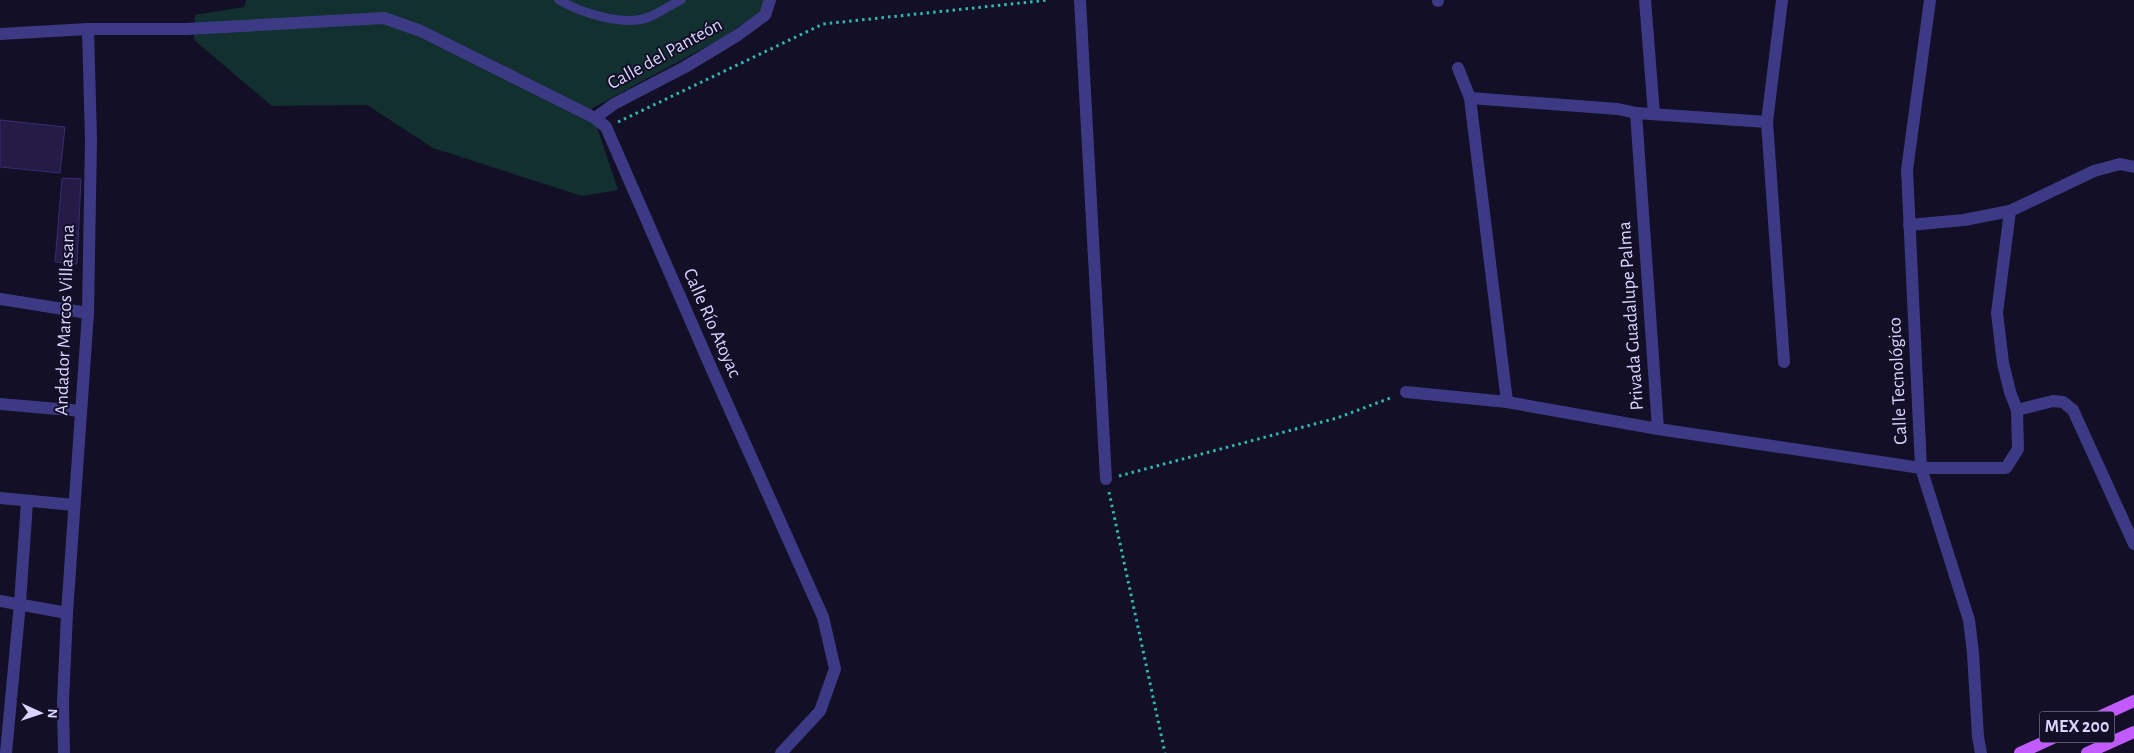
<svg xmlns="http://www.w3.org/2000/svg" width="2134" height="753" font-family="'Alegreya Sans',sans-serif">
<rect width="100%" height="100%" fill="#130f26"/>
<!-- green -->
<polygon fill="#12302f" points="246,0 766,0 762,10 724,37 591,109 618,190 582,196 433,148 367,105 272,106 194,40 195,15 244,7"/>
<!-- building -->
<g fill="#241b47" stroke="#3b2d73">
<polygon points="0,120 65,127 60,173 0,167"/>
<polygon points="62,178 81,179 77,264 55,262"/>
</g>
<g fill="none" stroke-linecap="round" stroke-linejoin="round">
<!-- path -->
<g stroke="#2fb8b0" stroke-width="3" stroke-dasharray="2.5 4" stroke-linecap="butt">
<polyline points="618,122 823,24 1049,0"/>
<polyline points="1119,476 1337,418 1393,397"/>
<polyline points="1109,492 1165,753"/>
</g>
<!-- lane -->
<path stroke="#3d3a85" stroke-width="9" d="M559,0C581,13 625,27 649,17C660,13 670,5 681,0"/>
<!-- street -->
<g stroke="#3d3a85" stroke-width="12">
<polyline points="1080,0 1106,479"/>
<polyline points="1438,0 1438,1"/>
<polyline points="1645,0 1654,114"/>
<polyline points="1782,0 1767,122 1784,362"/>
<polyline points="1930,0 1907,170 1921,468 1969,620 1973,653 1978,737 1981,753"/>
<polyline points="0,34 88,29 187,29 384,18 421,31 595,118 606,127 713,372 823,617 835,669 820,711 781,753"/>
<polyline points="1458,68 1470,98 1507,402"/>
<polyline points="1470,98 1618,109 1636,113 1767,122"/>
<polyline points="1636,113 1658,429"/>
<polyline points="595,118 614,104 685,67 738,35 765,15 770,0"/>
<polyline points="1909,225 1964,220 2010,211 2094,171 2120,164 2134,167"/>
<polyline points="0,299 88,313"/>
<polyline points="1406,392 1507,402 1658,429 1921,468 2006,468 2018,449 2017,410 2010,392 2003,363 1997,313 2010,211"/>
<polyline points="0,404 81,411"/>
<polyline points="2017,410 2053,401 2063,402 2073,410 2134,544"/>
<polyline points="0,498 74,505"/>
<polyline points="0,601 67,613"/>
<polyline points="6,753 20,603 27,502"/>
<polyline points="64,753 63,702 67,613 88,313 91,140 88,29"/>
</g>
<!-- primary -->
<g stroke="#c25bff" stroke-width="12">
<polyline points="2020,753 2134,701"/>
<polyline points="2087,753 2134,732"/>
</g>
</g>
<g text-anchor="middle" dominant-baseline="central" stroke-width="4" stroke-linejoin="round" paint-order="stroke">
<!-- shield labels -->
<rect fill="#130f26" stroke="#9e99be" stroke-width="1" x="2039.5" y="711.5" width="75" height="31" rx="4"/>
<g font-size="18" font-weight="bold" fill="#d9d4ff">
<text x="2077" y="727">MEX 200</text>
</g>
<!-- street labels -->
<g font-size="19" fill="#d9d4ff" stroke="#130f26">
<text transform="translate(665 54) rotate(-29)">Calle del Panteón</text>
<text transform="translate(1631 316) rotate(-94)">Privada Guadalupe Palma</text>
<text transform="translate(65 320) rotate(-88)">Andador Marcos Villasana</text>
<text transform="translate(712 323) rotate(66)">Calle Río Atoyac</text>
<text transform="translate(1898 381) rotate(-93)">Calle Tecnológico</text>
</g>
</g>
<!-- north arrow -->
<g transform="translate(40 713) rotate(93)" stroke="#130f26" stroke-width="4" paint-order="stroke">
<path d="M0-4L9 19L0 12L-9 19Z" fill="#d9d4ff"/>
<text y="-8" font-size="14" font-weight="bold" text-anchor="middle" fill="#d9d4ff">N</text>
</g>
</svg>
